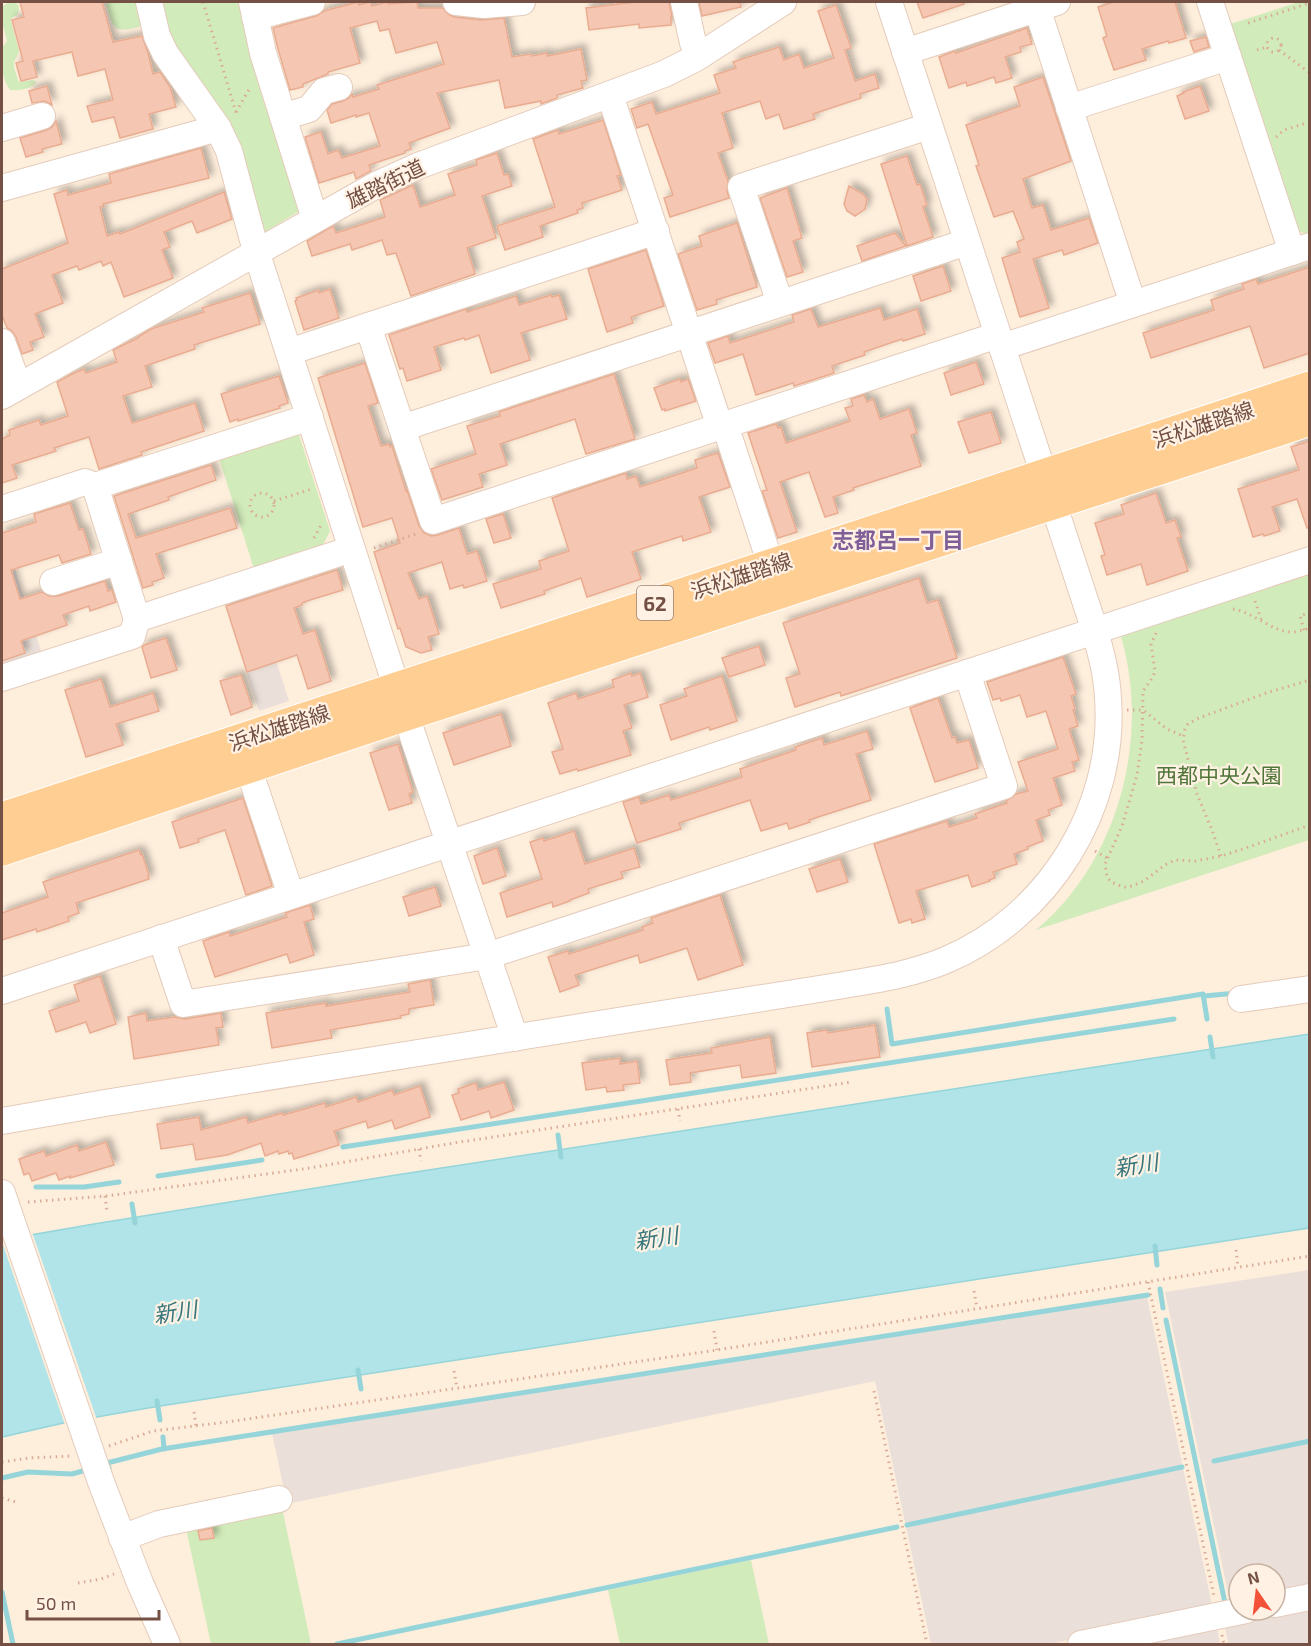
<svg xmlns="http://www.w3.org/2000/svg" width="1311" height="1646" font-family="'Exo 2','Noto Sans JP',sans-serif">
<defs>
<filter id="shadow"><feDropShadow dx="4.5" dy="-4.5" stdDeviation="3" flood-color="#0004"/></filter>
</defs>
<rect width="100%" height="100%" fill="#feeedc"/>
<!-- industrial -->
<g fill="#ebe0d9">
<polygon points="2,528 43,657 2,670"/>
<polygon points="253,589 289,701 259,711 223,599"/>
<polygon points="1309,1270 1309,1590 1275,1597 1275,1574 1239,1574 1239,1605 1231,1607 1165,1292"/>
<polygon points="1147,1297 1213,1610 1049,1644 931,1644 875,1381 287,1504 272,1433"/>
<polygon points="1309,1609 1309,1644 1228,1644 1225,1627"/>
<polygon points="1217,1628 1220,1644 1140,1644"/>
</g>
<!-- green -->
<g fill="#d2ebba">
<path d="M9,2H15L19,6L18,14L12,18L11,21L19,51C18,56 15,58 14,63C13,68 17,75 18,80L20,82L33,80L37,82C31,89 19,91 10,90C1,78 1,61 2,47L5,44L7,41L2,22V7Z"/>
<path d="M106,2H248L303,209L266,231L261,232L232,150L149,24C116,33 114,35 106,2Z"/>
<polygon points="1299,2 1309,2 1309,236 1293,228 1227,25"/>
<polygon points="292,431 299,435 330,531 320,551 255,572 218,455"/>
<path d="M1309,569V840L1036,930C1118,862 1151,738 1121,637L1127,629Z"/>
<polygon points="281,1503 311,1644 211,1644 185,1524"/>
<polygon points="751,1560 769,1644 620,1644 608,1590"/>
</g>
<!-- water -->
<polygon fill="#b0e4e8" stroke="#95d5da" stroke-width="1.5" points="1309,1034 1309,1228 154,1407 68,1422 2,1437 2,1240 94,1224 396,1175"/>
<!-- pier -->
<polygon fill="#feeedc" points="32,1232 97,1420 65,1425 2,1242 2,1237"/>
<g fill="none" stroke-linecap="round" stroke-linejoin="round">
<!-- stream -->
<g stroke="#95d5da" stroke-width="5">
<polyline points="1204,996 1237,993"/>
<polyline points="887,1009 892,1044 1203,994 1207,1019"/>
<polyline points="1210,1037 1213,1057"/>
<polyline points="558,1135 561,1157"/>
<polyline points="343,1147 1174,1019"/>
<polyline points="158,1176 262,1160"/>
<polyline points="36,1187 84,1187 119,1182"/>
<polyline points="132,1204 135,1223"/>
<polyline points="1155,1246 1157,1265"/>
<polyline points="1160,1289 1163,1308"/>
<polyline points="1166,1320 1225,1603"/>
<polyline points="358,1370 361,1389"/>
<polyline points="157,1401 160,1420"/>
<polyline points="163,1437 164,1449"/>
<polyline points="1214,1461 1310,1441"/>
<polyline points="109,1468 107,1463 162,1449 1148,1295"/>
<polyline points="2,1478 28,1472 72,1474 86,1470"/>
<polyline points="907,1525 1182,1467"/>
<polyline points="2,1592 13,1644"/>
<polyline points="1252,1615 1273,1611"/>
<polyline points="337,1644 897,1527"/>
</g>
</g>
<!-- building -->
<g fill="#f5c7b2" stroke="#e9ac91" stroke-width="1.5" filter="url(#shadow)">
<polygon points="20,2 102,2 113,42 142,36 148,53 153,74 160,72 170,87 176,107 149,114 153,129 120,138 114,117 92,122 87,106 113,100 105,69 78,76 72,52 33,61 37,77 21,81 16,63 23,61 12,20 24,17"/>
<polygon points="358,2 359,5 370,2 372,6 388,2 388,4 417,2 418,8 443,8 448,14 454,17 482,20 504,18 512,57 531,54 532,56 547,53 547,56 581,49 587,80 581,81 583,88 557,95 557,98 541,104 541,101 505,108 499,80 437,93 450,128 409,143 411,149 405,151 405,153 369,165 371,171 356,179 354,172 319,183 305,137 321,132 328,154 338,150 342,158 380,146 369,113 356,117 356,115 331,123 327,110 332,104 343,101 349,98 352,94 353,97 379,89 377,85 444,64 437,42 396,53 389,29 380,31 377,21 350,28 360,63 328,72 328,74 303,84 303,87 290,90 278,49 273,28 316,16 324,11"/>
<polygon points="636,2 669,2 672,17 671,17 671,25 639,28 639,24 589,30 586,8"/>
<polygon points="699,2 740,2 741,7 702,16"/>
<polygon points="917,2 964,2 964,4 923,18"/>
<polygon points="1114,2 1175,2 1186,38 1169,43 1168,41 1142,49 1146,60 1114,70 1103,38 1107,36 1098,7"/>
<polygon points="836,5 851,48 845,50 855,81 875,74 879,88 860,94 861,98 813,114 815,119 784,129 779,114 766,119 760,101 722,113 733,148 718,153 728,181 727,191 729,198 670,217 664,198 673,195 648,124 637,128 631,109 652,102 656,114 720,93 714,75 736,68 733,62 779,47 784,60 799,54 804,68 834,58 818,11"/>
<polygon points="1027,28 1032,44 1020,47 1021,52 1005,57 1012,78 996,83 994,77 967,86 966,82 949,88 939,57 955,51 956,53"/>
<polygon points="1206,37 1209,47 1194,52 1190,41"/>
<polygon points="1043,77 1071,161 1023,179 1032,208 1043,205 1051,230 1089,218 1098,243 1064,255 1062,250 1033,259 1049,308 1020,317 1002,258 1020,252 1017,242 1024,239 1013,211 994,217 976,166 979,165 966,125 1020,106 1014,87"/>
<polygon points="47,86 52,105 45,101 32,103 29,91"/>
<polygon points="1200,86 1209,111 1185,119 1177,96 1184,93 1183,92"/>
<polygon points="603,120 621,175 617,176 622,190 582,203 583,208 577,210 578,213 540,226 543,237 505,250 497,226 555,207 533,139 558,130 559,134"/>
<polygon points="56,121 62,144 42,149 43,152 26,157 20,138 47,130 52,127"/>
<polygon points="201,148 209,178 103,204 104,206 100,207 107,236 119,232 120,234 224,192 232,219 197,233 192,221 164,232 170,247 162,250 173,278 124,297 111,262 103,266 101,261 79,270 77,266 52,275 63,303 35,314 44,337 30,342 33,350 22,354 16,337 12,331 7,328 2,315 2,269 68,243 54,194 67,190 68,195 111,183 109,174"/>
<polygon points="497,153 504,175 508,174 512,186 482,196 496,238 467,248 475,274 411,296 396,253 387,255 382,240 352,250 350,244 312,256 307,241 333,226 336,233 385,217 380,200 413,185 420,207 455,195 448,174 477,165 476,160"/>
<polygon points="907,156 917,185 920,184 927,205 923,207 933,237 907,246 881,164"/>
<polygon points="849,186 863,194 867,199 865,209 855,216 847,211 844,204"/>
<polygon points="787,188 802,238 793,241 803,272 787,277 760,198"/>
<polygon points="737,223 757,287 716,300 717,304 697,310 678,254 702,246 699,236"/>
<polygon points="895,233 906,246 862,261 857,246"/>
<polygon points="646,250 664,306 631,317 633,323 607,332 588,269"/>
<polygon points="943,266 951,291 921,301 913,276"/>
<polygon points="1310,267 1310,353 1264,368 1250,326 1151,358 1143,333 1214,310 1211,300 1244,289 1242,284 1256,279 1258,284"/>
<polygon points="330,289 339,318 304,330 295,301 297,300 296,298 319,290 319,293"/>
<polygon points="250,293 260,324 194,345 195,349 145,366 152,387 123,396 132,423 195,403 204,431 141,452 142,455 99,469 89,437 54,448 56,451 12,465 17,478 2,483 2,439 10,435 9,430 39,420 41,425 68,416 57,382 74,373 84,369 86,373 117,362 113,350 138,338 138,337 151,329 204,312 202,308"/>
<polygon points="551,295 552,297 559,295 567,319 521,333 530,360 491,373 479,335 465,340 464,338 434,347 441,370 407,381 403,368 400,369 389,335 466,309 467,312 516,296 519,305"/>
<polygon points="880,308 884,320 917,309 925,334 903,341 902,339 864,352 865,355 832,366 834,373 794,386 793,383 756,395 743,354 715,363 708,343 728,336 730,343 794,322 792,315 811,309 818,327"/>
<polygon points="976,362 984,384 951,395 944,373"/>
<polygon points="365,363 378,403 368,406 381,446 389,444 390,447 392,446 406,491 407,490 419,526 424,533 431,536 438,535 459,528 467,554 477,551 487,581 464,588 463,585 450,589 442,562 408,573 419,599 427,596 439,634 428,637 432,650 421,653 406,647 400,628 398,629 374,552 400,543 392,518 363,527 318,378"/>
<polygon points="614,374 635,439 586,454 575,419 500,444 507,465 479,474 483,487 442,500 431,469 476,454 467,426 500,416 499,412"/>
<polygon points="279,376 288,403 279,406 280,408 238,421 238,419 230,422 221,394"/>
<polygon points="680,379 681,382 688,379 696,401 665,411 665,409 662,410 654,388"/>
<polygon points="864,395 867,402 873,399 880,419 909,409 917,433 911,435 921,466 853,488 854,490 833,497 838,513 825,517 809,472 780,482 797,532 778,538 762,491 767,490 748,433 776,424 778,428 781,427 786,443 850,421 845,408 853,406 851,399"/>
<polygon points="991,412 1001,443 969,453 958,422"/>
<polygon points="1310,441 1310,528 1307,528 1297,499 1272,507 1280,531 1264,536 1263,534 1253,537 1238,489 1299,470 1291,447"/>
<polygon points="718,453 730,487 699,497 711,532 683,541 682,536 632,552 641,579 587,597 581,578 544,591 545,594 501,608 493,584 541,569 539,561 569,551 552,498 626,473 627,479 636,476 640,487 697,468 695,460"/>
<polygon points="211,465 216,480 168,497 169,500 128,514 136,538 230,508 237,528 156,554 164,578 152,582 153,585 143,588 114,496"/>
<polygon points="1156,493 1166,523 1175,520 1181,537 1177,538 1188,571 1147,585 1141,564 1107,575 1101,556 1105,555 1095,523 1124,514 1121,505"/>
<polygon points="70,503 79,530 83,529 91,554 62,563 59,555 11,570 20,599 42,592 49,596 58,596 105,581 108,591 112,590 116,602 90,611 89,606 63,615 67,625 21,641 25,653 2,661 2,533 36,522 34,514"/>
<polygon points="503,514 511,538 494,543 486,519"/>
<polygon points="337,570 343,590 310,600 302,603 302,605 294,608 303,634 315,630 331,681 308,689 297,655 247,672 226,606"/>
<polygon points="919,578 927,603 938,600 957,658 841,696 840,692 795,707 786,678 800,674 783,623"/>
<polygon points="166,638 177,670 151,678 142,647 144,645"/>
<polygon points="759,646 765,665 729,677 722,658"/>
<polygon points="1063,657 1076,694 1071,696 1075,709 1073,710 1078,726 1069,729 1079,760 1072,762 1075,771 1053,778 1062,805 1048,810 1050,815 1036,820 1043,841 1027,847 1028,849 1014,854 1017,864 993,872 995,878 989,880 990,881 972,887 968,875 916,891 925,919 912,923 911,919 899,923 874,844 947,821 949,827 977,818 975,814 1007,803 1006,801 1016,794 1028,791 1018,762 1058,749 1046,711 1027,717 1020,695 1001,701 1000,698 993,700 987,682"/>
<polygon points="631,673 632,676 640,673 648,697 624,705 632,728 623,731 631,755 578,771 577,769 560,774 552,752 563,749 548,703 576,693 578,699 614,687 612,680"/>
<polygon points="241,675 252,707 231,715 220,681"/>
<polygon points="722,676 737,721 710,730 709,727 671,740 660,705 687,696 684,689"/>
<polygon points="101,679 110,707 153,693 159,711 116,724 123,745 86,757 65,690"/>
<polygon points="938,698 952,738 955,737 957,743 969,740 978,768 935,782 910,708"/>
<polygon points="501,714 511,746 454,765 443,733"/>
<polygon points="867,731 873,749 856,754 871,800 809,820 810,822 789,829 787,823 761,831 750,800 679,823 681,829 637,843 623,802 639,797 641,804 669,795 671,800 742,777 740,769 796,750 795,747 822,738 824,745"/>
<polygon points="398,744 413,792 409,794 412,803 389,810 370,753"/>
<polygon points="243,798 272,886 246,895 225,830 198,839 199,842 180,848 172,822"/>
<polygon points="574,831 585,864 634,848 640,867 621,872 623,878 588,889 589,893 570,900 570,901 553,907 552,902 507,917 500,893 542,879 530,842 543,838 544,841"/>
<polygon points="497,848 506,876 483,884 474,856"/>
<polygon points="139,850 141,855 142,854 149,875 148,876 149,879 76,903 79,913 68,917 69,921 37,932 36,929 2,940 2,913 48,897 43,882"/>
<polygon points="840,859 848,882 817,892 809,869"/>
<polygon points="435,887 441,906 409,916 403,897"/>
<polygon points="720,895 743,965 698,980 687,948 640,963 638,955 575,975 579,985 560,992 548,957 568,951 569,954 643,930 642,927 653,923 651,918"/>
<polygon points="310,905 314,919 304,922 314,955 290,963 287,954 215,977 203,941 229,932 230,936 287,917 285,913"/>
<polygon points="100,976 116,1024 90,1033 86,1022 56,1032 49,1011 79,1001 74,985"/>
<polygon points="430,980 434,1005 409,1009 409,1014 400,1016 401,1018 330,1030 332,1038 272,1048 266,1013 326,1003 326,1006 410,992 408,984"/>
<polygon points="146,1013 147,1021 175,1017 185,1019 221,1013 223,1027 216,1028 219,1045 134,1059 128,1017"/>
<polygon points="875,1025 880,1057 812,1067 807,1033 827,1030 828,1033"/>
<polygon points="770,1037 776,1073 742,1078 740,1065 690,1073 691,1082 670,1085 666,1060 712,1053 711,1048"/>
<polygon points="620,1058 620,1064 637,1061 640,1083 623,1085 624,1090 607,1092 606,1087 586,1090 582,1063"/>
<polygon points="504,1082 514,1110 491,1118 489,1111 461,1120 452,1095 459,1093 458,1089 476,1083 478,1090"/>
<polygon points="420,1086 430,1117 395,1129 392,1120 368,1128 366,1121 334,1131 339,1145 294,1159 292,1153 289,1154 288,1151 279,1154 278,1151 265,1156 261,1143 227,1155 196,1160 193,1144 161,1149 157,1124 199,1117 201,1130 246,1117 248,1123 282,1113 283,1115 325,1103 326,1107 356,1097 358,1102 392,1090 394,1095"/>
<polygon points="106,1142 114,1165 70,1178 70,1176 59,1180 56,1173 32,1181 29,1173 24,1175 19,1159 44,1151 46,1156 77,1145 79,1151"/>
<polygon points="212,1528 214,1538 200,1540 198,1531"/>
</g>
<g fill="none" stroke-linecap="round" stroke-linejoin="round">
<defs>
<g id="minor">
<polyline points="149,2 157,36 165,53 218,128 229,151 256,251 397,689 515,1038"/>
<polyline points="252,2 263,53 315,219"/>
<polyline points="456,2 484,5 522,2"/>
<polyline points="684,2 693,43 701,55"/>
<polyline points="1210,2 1292,252"/>
<polyline points="1037,8 1133,304"/>
<polyline points="255,17 312,2"/>
<polyline points="905,52 1057,2"/>
<polyline points="610,95 720,427"/>
<polyline points="1069,108 1228,57"/>
<polyline points="283,117 309,109 324,91 339,87"/>
<polyline points="2,128 42,116"/>
<polyline points="2,188 218,128"/>
<polyline points="780,303 741,187 929,126"/>
<polyline points="368,326 433,521 998,335"/>
<polyline points="2,342 14,374 21,385"/>
<polyline points="1002,347 1310,246"/>
<polyline points="289,352 656,231"/>
<polyline points="2,396 378,184 418,166 664,74 696,58 783,2"/>
<polyline points="725,425 771,565"/>
<polyline points="402,428 967,242"/>
<polyline points="2,509 85,482 95,486"/>
<polyline points="53,582 119,561"/>
<polyline points="137,619 352,549"/>
<polyline points="2,678 132,636 137,619 95,486 310,417"/>
<polyline points="248,767 291,895"/>
<polyline points="161,938 183,1004 487,956 1004,786 967,673"/>
<polyline points="2,991 1310,560"/>
<polyline points="1241,999 1310,989"/>
<path d="M2,1121L105,1103L844,985C879,979 913,974 946,960C1048,917 1116,809 1108,698C1107,675 1101,653 1095,631L889,2"/>
<polyline points="2,1193 101,1482 140,1583 167,1644"/>
<polyline points="122,1538 159,1524 279,1499"/>
<polyline points="1275,1604 1310,1597"/>
<polyline points="1081,1644 1246,1610"/>
</g>
<g id="major">
<polyline points="2,819 1310,388"/>
<polyline points="2,849 406,714 1310,419"/>
</g>
</defs>
<!-- minor casing -->
<use href="#minor" stroke="#e4cbbb" stroke-width="28"/>
<!-- major casing -->
<use href="#major" stroke="#fff" stroke-width="35"/>
<!-- path -->
<g stroke="#d9ab96" stroke-width="3" stroke-dasharray="1.5 4.5" stroke-linecap="butt">
<polyline points="203,2 237,116"/>
<polyline points="1248,23 1310,3"/>
<circle cx="1274" cy="45" r="7"/>
<polyline points="1257,50 1267,47"/>
<polyline points="1279,50 1310,73"/>
<polyline points="236,112 251,86"/>
<polyline points="1276,137 1284,130 1310,122"/>
<circle cx="262" cy="505" r="12"/>
<polyline points="274,501 312,489"/>
<polyline points="314,538 321,525"/>
<polyline points="374,548 416,534"/>
<polyline points="1255,601 1261,619"/>
<path d="M1233,609C1253,612 1273,632 1291,632C1297,632 1303,630 1310,628"/>
<polyline points="1304,630 1300,616 1306,614"/>
<polyline points="1156,633 1151,644 1155,671 1153,677 1143,691 1142,740 1137,775 1122,826 1105,864 1107,877 1111,882 1123,887 1129,887 1144,881 1165,865 1175,860 1196,861 1221,856 1240,850 1310,825"/>
<polyline points="1127,710 1143,710 1167,729 1183,736"/>
<polyline points="1095,851 1107,858"/>
<polyline points="1221,856 1212,830 1197,794 1183,740 1185,729 1188,724 1199,718 1266,693 1310,680"/>
<polyline points="678,1109 680,1121"/>
<polyline points="419,1149 421,1161"/>
<polyline points="105,1196 107,1211"/>
<polyline points="28,1202 106,1196 310,1168 454,1143 852,1082"/>
<polyline points="1236,1250 1238,1267"/>
<polyline points="1148,1282 1214,1596"/>
<polyline points="974,1291 977,1308"/>
<polyline points="714,1331 717,1350"/>
<polyline points="454,1371 457,1388"/>
<polyline points="874,1391 927,1644"/>
<polyline points="194,1412 196,1426"/>
<polyline points="109,1446 153,1431 227,1422 717,1350 1310,1256"/>
<polyline points="2,1462 29,1458 71,1456"/>
<polyline points="2,1498 16,1502"/>
<polyline points="78,1583 101,1579 114,1574"/>
<polyline points="1222,1635 1224,1644"/>
</g>
<!-- minor -->
<use href="#minor" stroke="#fff" stroke-width="26"/>
<!-- major -->
<use href="#major" stroke="#ffce92" stroke-width="33"/>
</g>
<g text-anchor="middle" dominant-baseline="central" stroke-width="4.5" stroke-linejoin="round" paint-order="stroke">
<!-- shield labels -->
<rect fill="#fff2e4" stroke="#9e8174" stroke-width="1.5" x="637" y="586" width="36" height="34" rx="4.5"/>
<g font-size="20" font-weight="bold" fill="#745144">
<text x="655" y="603">62</text>
</g>
<!-- street labels -->
<g font-size="21" fill="#745144" stroke="#fff2e4">
<text transform="translate(385 183) rotate(-26)">雄踏街道</text>
<text transform="translate(1203 424) rotate(-18)">浜松雄踏線</text>
<text transform="translate(741 575) rotate(-18)">浜松雄踏線</text>
<text transform="translate(279 727) rotate(-18)">浜松雄踏線</text>
</g>
<!-- park labels -->
<g font-size="21" fill="#4f7539" stroke="#fff2e4">
<text x="1219" y="774">西都中央公園</text>
</g>
<!-- neighbourhood labels -->
<g font-size="22" font-weight="bold" fill="#805f98" stroke="#fff2e4">
<text x="898" y="539">志都呂一丁目</text>
</g>
<!-- water labels -->
<g font-size="22" font-style="italic" fill="#37767c" stroke="#fff2e4">
<text transform="translate(1136 1164) rotate(-9)">新川</text>
<text transform="translate(656 1237) rotate(-9)">新川</text>
<text transform="translate(175 1311) rotate(-9)">新川</text>
</g>
</g>
<!-- border -->
<rect width="1311" height="1646" fill="none" stroke="#745144" stroke-width="6"/>
<!-- north arrow -->
<g transform="translate(1257 1592) rotate(346)"><circle r="28" fill="#fff2e4" stroke="#c7b2a4" stroke-width="1.5"/>
<path d="M0-4.5L10 22L0 15L-10 22Z" fill="#f25237"/>
<text y="-9" font-size="16" font-weight="bold" text-anchor="middle" fill="#745144">N</text>
</g>
<!-- scale -->
<path d="M27 1610v9h132v-9" fill="none" stroke="#745144" stroke-width="3"/>
<text x="36" y="1610" font-size="18" fill="#745144" stroke="#fff2e4" stroke-width="4.5" paint-order="stroke">50 m</text>
</svg>
